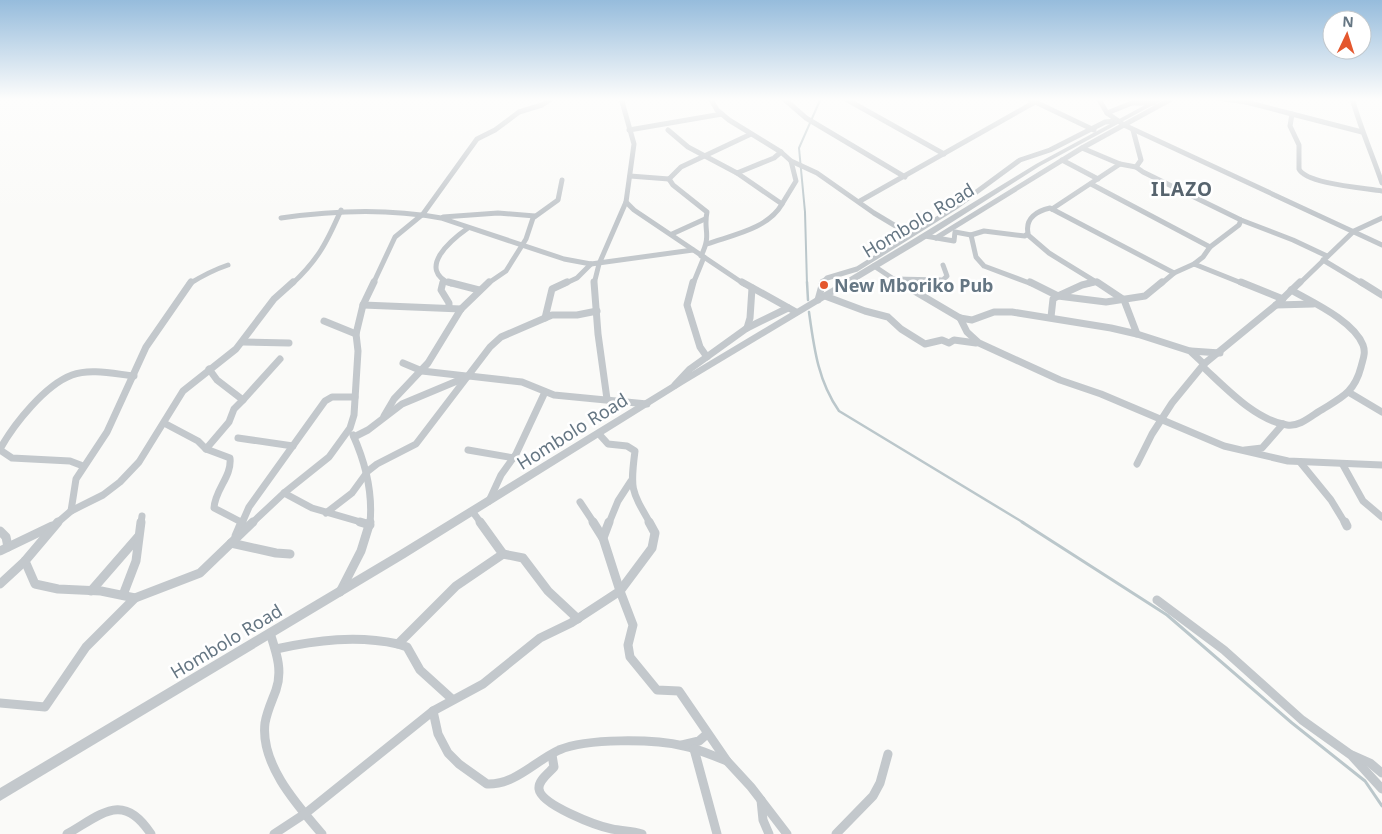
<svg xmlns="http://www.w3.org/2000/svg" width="1382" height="834" font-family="'Noto Sans',sans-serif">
<rect width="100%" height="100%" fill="#fafaf8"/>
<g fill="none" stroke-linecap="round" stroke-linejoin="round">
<!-- stream-far2 -->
<polyline stroke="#bbc7cb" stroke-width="2" points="807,284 805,212 799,148 821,98"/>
<!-- stream-far1 -->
<g stroke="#bbc7cb" stroke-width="2.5">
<polyline points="807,282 808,300"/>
<path d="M809,312C814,348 818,381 839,411L1024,523"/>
</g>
<!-- stream -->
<polyline stroke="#bbc7cb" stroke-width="3" points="1022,522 1167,615 1292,723 1365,781 1382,806"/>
<!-- minor-far2 -->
<g stroke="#c3c8cc" stroke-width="5">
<polyline points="621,98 634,144 626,202 634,210 744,284"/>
<polyline points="710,98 717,110 729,120 781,152 791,161 817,173 874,213 909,234"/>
<polyline points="783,98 806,118 905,177"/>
<polyline points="844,98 944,154"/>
<polyline points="1027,98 1094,130"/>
<polyline points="1098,98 1107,113 1124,125 1382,245"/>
<polyline points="1218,98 1246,102"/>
<path d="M1243,98L1246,102L1292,114L1290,126L1299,145V169C1306,184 1365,188 1382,191"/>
<path d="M1352,98C1360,127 1372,154 1382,183"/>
<polyline points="1107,113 1132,103 1154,103"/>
<polyline points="1292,114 1362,132"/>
<polyline points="629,130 722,114"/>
<polyline points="668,130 688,147 737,173 774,158 781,152"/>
<polyline points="1133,130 1141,160 1136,167 1143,172 1241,220 1293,240 1327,256"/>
<polyline points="1082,148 1120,164"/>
<polyline points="1062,160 1098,179"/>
<polyline points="630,176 669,179"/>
<path d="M669,179L673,185L707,212C703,231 712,234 701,256"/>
<polyline points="669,179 681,167 751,134"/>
<polyline points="1091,184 1210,247"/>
<polyline points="860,201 1035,102"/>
<polyline points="782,204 796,181 791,161"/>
<polyline points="1052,209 1120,164 1136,167"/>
<polyline points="443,217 498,213 535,216"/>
<path d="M281,218C335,210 387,208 441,218L564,259L591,264L693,250"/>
<polyline points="672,234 705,219"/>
<polyline points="971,235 976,257 984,266 1032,284"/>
<polyline points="1028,235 1049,253 1096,282"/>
<path d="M925,236L954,241L955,232L971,235L984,231L1025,236L1028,233C1025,218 1037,211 1050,208L1174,273"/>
<polyline points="936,238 1082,148 1173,98"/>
<path d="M707,244C732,235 768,229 782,204L737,173"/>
<polyline points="1323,260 1363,284"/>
<polyline points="1194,264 1244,284"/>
<polyline points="874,266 901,284"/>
<polyline points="894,279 943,280 947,276 943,265"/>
<path d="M189,284C202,276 213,270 228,265"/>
<path d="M292,284C318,260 327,242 341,210"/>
<polyline points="373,284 395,237 423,214 477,139 495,130 519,112 542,105 553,98"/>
<polyline points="442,284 443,281"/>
<path d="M451,284C416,269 451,240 468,228"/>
<polyline points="487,284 506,271 526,239 533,218 558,200 562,180"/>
<polyline points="564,284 577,278 591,264"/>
<polyline points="594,284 599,264 626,202"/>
<polyline points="693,284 704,257"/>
<polyline points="821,284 827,278 857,269 956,207 1020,160 1050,150 1105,122 1118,121"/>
<polyline points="1088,284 1096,282 1099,284"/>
<polyline points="1161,284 1174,273 1194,264 1203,257 1210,247 1239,225 1241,220"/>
<polyline points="1299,284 1354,231 1382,218"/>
</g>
<!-- minor-far1 -->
<g stroke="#c3c8cc" stroke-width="7">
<polyline points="443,282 441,290 449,303 449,308"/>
<polyline points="448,282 479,290"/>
<polyline points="594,282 598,334 607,399"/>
<polyline points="693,282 687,305 700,347 707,357"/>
<polyline points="742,282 796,312"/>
<polyline points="899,282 960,318 972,320 994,312 1012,312 1111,328 1137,334 1190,351 1204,364"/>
<polyline points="1030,282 1058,296 1082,285 1094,282"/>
<polyline points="1097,282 1124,300 1137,334"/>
<polyline points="1241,282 1283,299"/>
<polyline points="1361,282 1382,295"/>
<polyline points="825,296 865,311 888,317 901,329 925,344 942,340 949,343 954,340 976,343"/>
<polyline points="818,300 823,282"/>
<polyline points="363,305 461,309"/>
<polyline points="1276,305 1313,304"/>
<polyline points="1051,317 1053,299 1058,296 1106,302 1145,296 1162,282"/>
<polyline points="545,318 552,289 567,282"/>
<polyline points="960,318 967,332 979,343 1060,380 1101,394 1224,446 1288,461 1382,465"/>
<polyline points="324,321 356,334"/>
<polyline points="747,328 788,308"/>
<polyline points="243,342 289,343"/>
<polyline points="1191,351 1220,353"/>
<polyline points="403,363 422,371 466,376"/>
<path d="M1203,367C1226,388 1255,420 1287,425C1298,427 1309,418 1318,412C1340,398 1354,394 1361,367C1363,359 1366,353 1363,345C1354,321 1312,302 1291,290"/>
<polyline points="675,385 690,369 747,328 750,318 752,288"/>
<polyline points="1350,393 1382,412"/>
<polyline points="243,400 280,359"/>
<polyline points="384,416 394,399 428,363 461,309 489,282"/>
<path d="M164,423L198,441L206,449L230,458C232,477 215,489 214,508L241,522"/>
<path d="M599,434L608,444L627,446L635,451C630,489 631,490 650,523"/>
<path d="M353,435C366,464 373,492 370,523"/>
<polyline points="354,437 368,430 402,404 469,376 522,382 554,395 647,404"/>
<polyline points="238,438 293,446"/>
<path d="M0,449C14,424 45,385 72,375C90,368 115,374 134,376"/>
<polyline points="206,449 229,422 234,409 243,400 217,380 209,369"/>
<polyline points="0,450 12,458 70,461 83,466"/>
<polyline points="468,450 514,458"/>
<polyline points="1245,450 1262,448 1283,424"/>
<polyline points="1300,462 1331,500 1345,523"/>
<polyline points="1137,464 1152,434 1172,403 1204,364 1276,305 1300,282"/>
<polyline points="1343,465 1363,501 1382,517"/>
<polyline points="284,493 312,508 364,523"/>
<polyline points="489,501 501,475 516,454 545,392"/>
<polyline points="580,502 594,523"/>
<polyline points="71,511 76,479 107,432 146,347 191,282"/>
<polyline points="472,511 481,523"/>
<polyline points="326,513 352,493 368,471 377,464 416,444 490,347 501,337 552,315 577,315 597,311"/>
<polyline points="57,523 71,511 103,495 120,482 139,462 183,391 236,349 274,299 293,282"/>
<polyline points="141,523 142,516"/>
<polyline points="242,523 249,507 325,401 332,397 355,397"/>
<polyline points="252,523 284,493 329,457 350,428 354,415 358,351 356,334 363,305 374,282"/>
<polyline points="609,523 618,501 631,481"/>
</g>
<!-- minor -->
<g stroke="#c3c8cc" stroke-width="9">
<polyline points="360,522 370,525"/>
<polyline points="593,522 603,538"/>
<polyline points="649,522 655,533 652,548 620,591 633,625 628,645 630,657 657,690 679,691 727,761 751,787 787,834"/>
<polyline points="1345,522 1347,526"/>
<polyline points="0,531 6,537 8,547"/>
<polyline points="236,536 242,522"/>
<polyline points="231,543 276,553 290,554"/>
<polyline points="0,551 52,526"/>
<polyline points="503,554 523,558 548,591 578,619"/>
<polyline points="25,561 35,584 58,589 101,591 135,598"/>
<polyline points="0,584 25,561 58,522"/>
<polyline points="91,591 138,537"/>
<polyline points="340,592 361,551 370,522"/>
<polyline points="123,595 136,561 141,522"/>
<polyline points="1157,600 1224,650 1302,720 1351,755 1382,789"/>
<path d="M270,633C276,652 283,670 276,690C272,701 267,711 265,723C260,764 297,805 322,834"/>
<path d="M276,649C317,640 357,635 398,644"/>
<polyline points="452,699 420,670 407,647 398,644 456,586 503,554 480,522"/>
<polyline points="0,703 45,707 86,647 135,598 200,573 253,522"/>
<path d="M433,711L438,734L448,753L459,764L487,784C515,785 535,761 559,750C587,738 654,739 684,746C699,749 713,756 727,761"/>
<polyline points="682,745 699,741 707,734"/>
<polyline points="694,749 717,834"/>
<path d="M552,755L554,767C549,773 538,780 539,789C541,805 597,826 612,829C622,831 632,831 642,834"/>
<polyline points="1352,755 1370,763 1382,773"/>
<polyline points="761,800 763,820 769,834"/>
<path d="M67,834C102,814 123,791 151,834"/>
<polyline points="274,834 306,813 433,711 483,684 540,638 571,623 620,591 603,538 609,522"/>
<polyline points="836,834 873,796 880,783 888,754"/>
</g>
<!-- tertiary -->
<polygon fill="#c3c8cc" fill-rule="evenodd" points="1158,98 1166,98 1040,166 921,242 684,384 405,558 0,801 0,788 397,552 678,380 915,238 1036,164"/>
</g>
<!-- sky -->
<linearGradient id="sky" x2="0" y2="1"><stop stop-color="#96bcdc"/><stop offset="0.46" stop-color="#fdfdfc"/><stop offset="1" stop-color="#fdfdfc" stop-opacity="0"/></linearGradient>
<rect width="1382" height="215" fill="url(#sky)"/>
<!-- markers -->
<circle fill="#e4572e" stroke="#fff" stroke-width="2" cx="824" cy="285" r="5"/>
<g text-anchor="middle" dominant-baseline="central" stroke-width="5" stroke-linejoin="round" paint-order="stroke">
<!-- street labels -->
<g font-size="18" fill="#657683" stroke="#fff">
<text transform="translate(918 220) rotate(-31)">Hombolo Road</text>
<text transform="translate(572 431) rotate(-32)">Hombolo Road</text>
<text transform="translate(226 641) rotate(-31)">Hombolo Road</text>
</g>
<!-- poi labels -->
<g font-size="18" font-weight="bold" fill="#657683" stroke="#fff" text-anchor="start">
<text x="834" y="285">New Mboriko Pub</text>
</g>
<!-- far-district labels -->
<g font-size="19" font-weight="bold" letter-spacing="1" fill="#57646e" stroke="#fff">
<text x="1182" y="189">ILAZO</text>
</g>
</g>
<!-- north arrow -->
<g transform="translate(1347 35) rotate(4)"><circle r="24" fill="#ffffff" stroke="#c1c8cd"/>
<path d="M0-4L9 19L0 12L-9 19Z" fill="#e4572e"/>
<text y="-8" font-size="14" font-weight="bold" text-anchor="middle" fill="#657683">N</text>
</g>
</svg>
